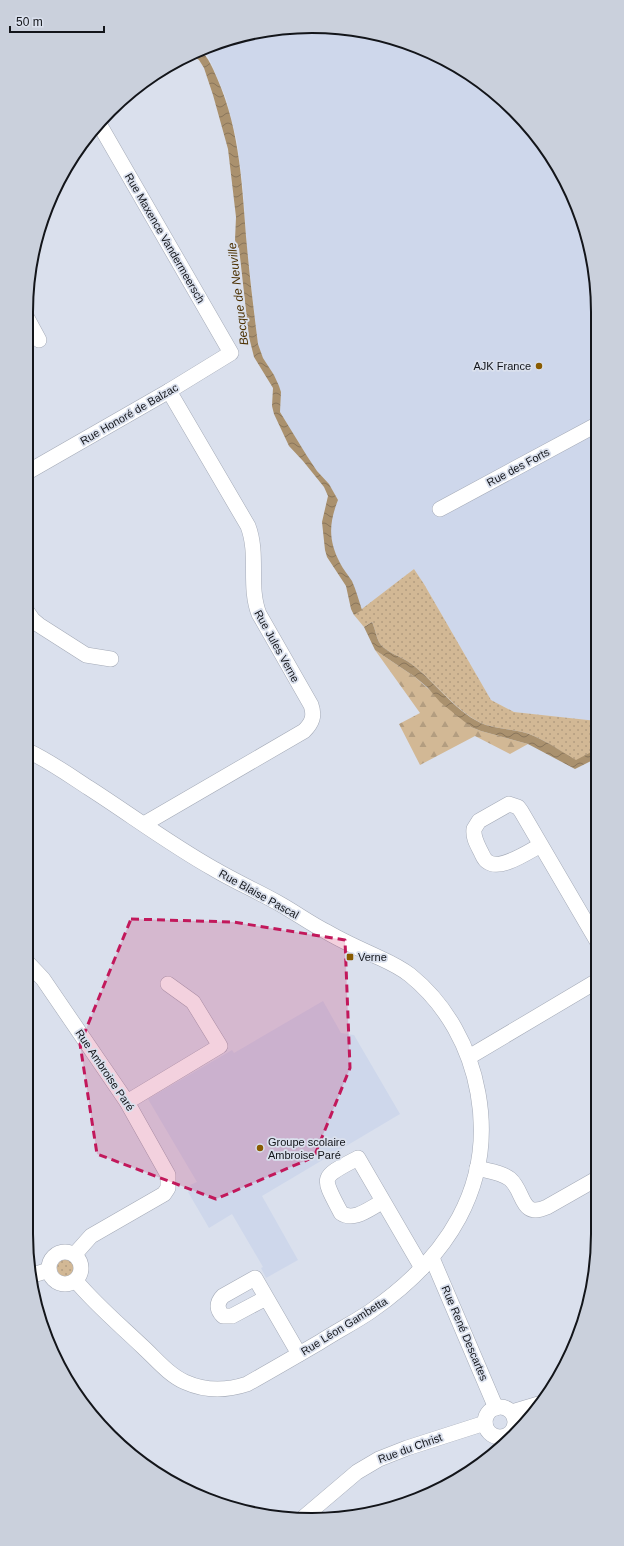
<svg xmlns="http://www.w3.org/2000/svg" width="624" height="1546" font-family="Helvetica,sans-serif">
<defs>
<pattern id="grass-dots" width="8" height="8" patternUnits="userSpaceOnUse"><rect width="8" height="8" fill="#d2b895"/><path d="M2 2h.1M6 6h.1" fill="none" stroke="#b39d80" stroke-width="1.8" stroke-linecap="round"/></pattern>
<pattern id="forest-firs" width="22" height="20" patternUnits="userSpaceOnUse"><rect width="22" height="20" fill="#d2b895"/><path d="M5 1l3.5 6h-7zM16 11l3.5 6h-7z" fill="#b39d80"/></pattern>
<pattern id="water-waves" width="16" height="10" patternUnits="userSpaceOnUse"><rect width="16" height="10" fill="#aa916e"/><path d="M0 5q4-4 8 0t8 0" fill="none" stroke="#89755a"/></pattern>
</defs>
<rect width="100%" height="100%" fill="#dae0ed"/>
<!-- built -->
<g fill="#ced7eb">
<polygon points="293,27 349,28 404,41 471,74 527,124 569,186 596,274 597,721 514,712 491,700 424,584 414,569 362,610 352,582 339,562 332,546 330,525 331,516 338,500 329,484 317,471 307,456 280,412 281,392 274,375 263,358 258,344 247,248 243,189 237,141 226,98 208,56 200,50 238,36"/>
<polygon points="323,1001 341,1033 354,1035 400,1114 262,1196 298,1260 266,1278 261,1268 263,1267 232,1214 209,1228 188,1192 193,1189 190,1185 197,1182 148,1099 232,1050 234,1053"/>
</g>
<!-- grass -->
<g fill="url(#grass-dots)">
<path d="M414,569L424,584L491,700L514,712L597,721V749L576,761C562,752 548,742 534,736C519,729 501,730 486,725C459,715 437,684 414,666C405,658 392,655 383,647C376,641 376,630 372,622L364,627L354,615Z"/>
<circle cx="66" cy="1268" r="9"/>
</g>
<!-- forest -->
<polygon fill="url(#forest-firs)" points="375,650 415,677 471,727 481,731 528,744 510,754 475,736 420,765 399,724 420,713"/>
<!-- water -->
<g fill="url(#water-waves)">
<path d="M200,50C209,58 212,67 217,78C241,132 242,189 247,247C250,280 254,312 258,344L263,358L274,375L279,386L281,392L280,412L307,456L317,471L329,484L338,500C329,523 328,540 340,563C343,569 348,575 352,581C356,590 359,601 362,610L354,615L351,609L346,586L327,557L325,550L322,522L328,496L324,487L303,461L289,446L274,414L272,406L273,388L254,357L249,337L239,248L237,247L235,240L236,217L228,149L213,95L204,68L199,60L190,54Z"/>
<path d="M372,622C376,630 376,641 383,647C392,655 405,658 414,666C437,684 458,715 486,725C501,730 519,729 534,736C548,742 562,752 576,760L597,749V758L575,769L528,744L481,731L471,727L440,702L427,687L415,677L375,650L364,627Z"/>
</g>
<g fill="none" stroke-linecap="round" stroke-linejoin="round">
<defs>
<g id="minor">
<polyline points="26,316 39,340"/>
<polyline points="26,473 169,391 231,353 98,122"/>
<polyline points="440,509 596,425"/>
<polyline points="26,610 33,620 39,625 86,655 111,659"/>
<path d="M26,750C48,760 69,775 89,788C131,815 171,845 214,869C236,882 259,892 280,904C296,913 311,924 327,932C344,942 362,950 380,958C391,963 401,968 410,975C447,1005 470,1048 478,1093C495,1187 446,1259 371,1311C355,1322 337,1331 320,1342C296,1356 272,1370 247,1384C226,1391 205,1391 185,1382C169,1375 156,1359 143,1347C120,1325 96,1305 76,1281"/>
<path d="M144,824L304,731C312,723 315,716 311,705L259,614C248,586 259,555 248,526L169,391"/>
<path d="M541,845C529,851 501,871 488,862C484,860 483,856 481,852C477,844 473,838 474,829L479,821L509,804L518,807L521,811L597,941"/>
<polyline points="26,961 43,979 127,1102 168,1175 168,1188 164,1194 91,1236 75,1254"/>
<polyline points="469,1057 597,981"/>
<polyline points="127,1102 220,1046 193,1002 168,984"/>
<path d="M477,1168C488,1171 501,1172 510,1179C525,1192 520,1219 547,1207L598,1178"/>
<path d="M382,1202C370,1208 354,1222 341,1213C321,1175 320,1178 358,1158L422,1268"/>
<circle cx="65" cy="1268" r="16"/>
<polyline points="432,1258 496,1408"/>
<polyline points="33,1275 49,1270"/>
<path d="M266,1298L232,1316H223C217,1310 216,1303 223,1296L255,1278L299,1354"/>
<circle cx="500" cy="1422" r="15"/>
<polyline points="512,1412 542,1403"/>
<polyline points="304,1517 357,1472 379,1459 407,1448 485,1423"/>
</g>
</defs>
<!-- minor casing -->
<use href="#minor" stroke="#a4aab7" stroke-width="16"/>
<!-- minor -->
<use href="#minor" stroke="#fff" stroke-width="15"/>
</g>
<!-- marked area -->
<path fill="#c2185b" fill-opacity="0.2" stroke="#c2185b" stroke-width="3" stroke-dasharray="8 5" stroke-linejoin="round" d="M131,919L233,922L345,940L350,1068L314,1157L216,1199L97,1154L80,1044Z"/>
<!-- markers -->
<g fill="#895b00" stroke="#dae0ed" stroke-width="1.5">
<circle cx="539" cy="366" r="4"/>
<rect x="346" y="953" width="8" height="8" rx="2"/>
<circle cx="260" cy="1148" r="4"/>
</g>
<g text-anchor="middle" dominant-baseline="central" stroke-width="3.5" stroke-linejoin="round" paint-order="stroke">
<!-- street labels -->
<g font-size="11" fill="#13151a" stroke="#dae0ed">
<text transform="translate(165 238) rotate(60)">Rue Maxence Vandermeersch</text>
<text transform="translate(129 414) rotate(-30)">Rue Honoré de Balzac</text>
<text transform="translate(518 467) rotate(-28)">Rue des Forts</text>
<text transform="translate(277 646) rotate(61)">Rue Jules Verne</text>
<text transform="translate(259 894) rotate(29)">Rue Blaise Pascal</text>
<text transform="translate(105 1070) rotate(56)">Rue Ambroise Paré</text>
<text transform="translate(344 1326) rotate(-32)">Rue Léon Gambetta</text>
<text transform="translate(465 1333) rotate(67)">Rue René Descartes</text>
<text transform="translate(410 1448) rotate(-20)">Rue du Christ</text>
</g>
<!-- poi labels -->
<g font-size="11" fill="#13151a" stroke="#dae0ed" text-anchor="start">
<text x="531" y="366" text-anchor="end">AJK France</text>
<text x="358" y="957">Verne</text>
<text x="268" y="1142">Groupe scolaire<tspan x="268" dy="13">Ambroise Paré</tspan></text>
</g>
<!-- water labels -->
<g font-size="12" font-style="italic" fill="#4d3203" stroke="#dae0ed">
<text transform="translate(238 294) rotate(-97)">Becque de Neuville</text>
</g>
</g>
<!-- crop -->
<path d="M0 0H624V1546H0ZM312 33H312A279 279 0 0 1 591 312V1234A279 279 0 0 1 312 1513H312A279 279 0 0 1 33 1234V312A279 279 0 0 1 312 33Z" fill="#cad0dc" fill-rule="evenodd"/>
<path fill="none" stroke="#13151a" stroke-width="2" d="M312 33H312A279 279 0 0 1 591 312V1234A279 279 0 0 1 312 1513H312A279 279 0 0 1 33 1234V312A279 279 0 0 1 312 33Z"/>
<!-- scale -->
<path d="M10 26v6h94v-6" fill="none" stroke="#13151a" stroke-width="2"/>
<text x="16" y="26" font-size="12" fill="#13151a" stroke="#dae0ed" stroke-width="3" paint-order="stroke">50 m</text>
</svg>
